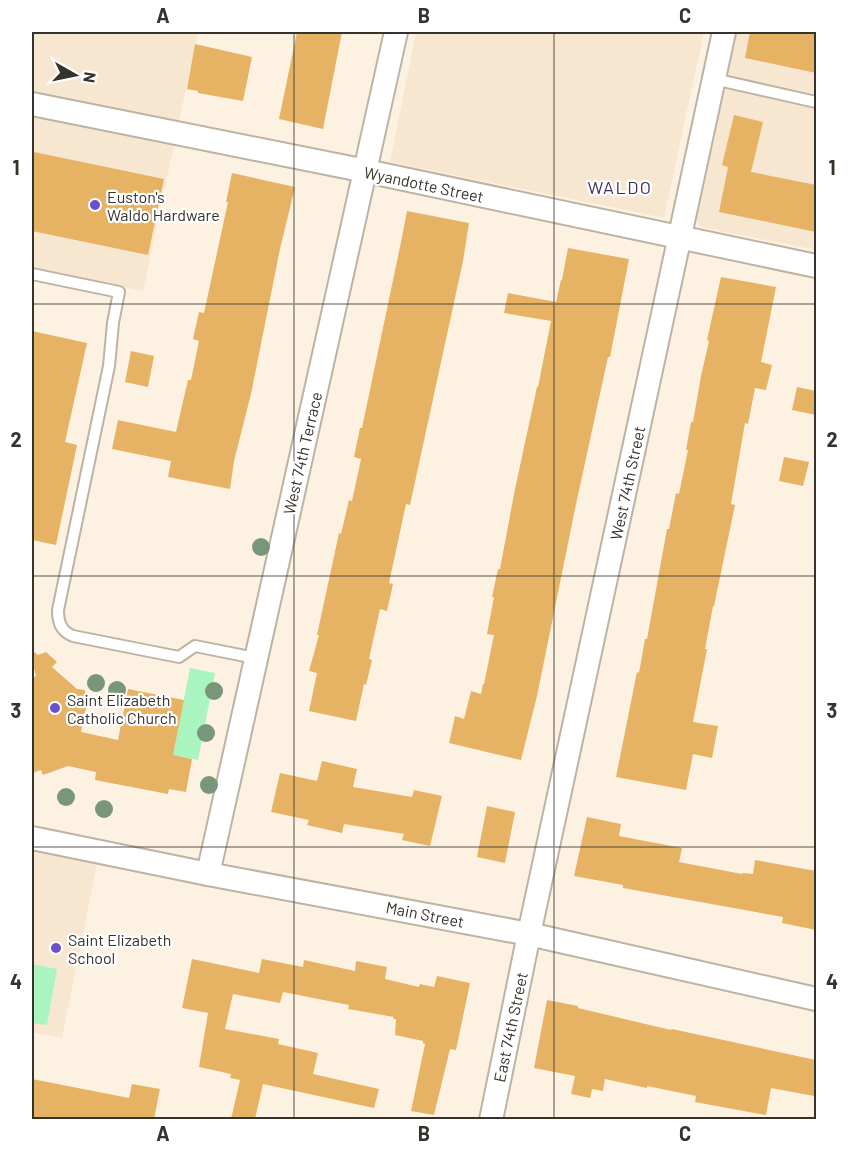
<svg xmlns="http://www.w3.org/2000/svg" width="848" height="1151" font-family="Barlow,sans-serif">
<rect width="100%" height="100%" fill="#fdf2e2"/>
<!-- built -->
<g fill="#f7e7d1">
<polygon points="32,32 198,32 143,291 32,268"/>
<polygon points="416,32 704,32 664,218 390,162"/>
<polygon points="736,32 816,32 816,250 705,228 699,225 697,221 696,214"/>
<polygon points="32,850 97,864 62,1038 32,1032"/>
</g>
<!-- green -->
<g fill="#aaf5bf">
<polygon points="190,668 215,673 198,760 173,755"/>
<polygon points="32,964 57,969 47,1025 32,1023"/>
</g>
<!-- building -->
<g fill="#e6b364">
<polygon points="297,32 342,32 323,129 279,119"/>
<polygon points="750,32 816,32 816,73 745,58"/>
<polygon points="195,44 252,57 243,101 198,93 198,91 187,89"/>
<polygon points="734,115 763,122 751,172 816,185 816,232 719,212 728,167 722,165"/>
<polygon points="34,152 164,179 148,255 32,231 32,165"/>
<polygon points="232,173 295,187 280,249 251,394 234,461 230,489 168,477 171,461 112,449 118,420 176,432 188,380 191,380 199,341 193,339 199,312 204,313 228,202 226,202"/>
<polygon points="407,211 469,223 463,261 410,505 406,504 389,583 393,584 387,611 380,609 369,659 372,660 366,685 364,684 356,721 309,711 317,673 309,671 319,635 317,635 339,533 341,534 349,500 352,501 361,459 354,457 360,428 362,428 401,242"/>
<polygon points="568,248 629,259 610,357 608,357 575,509 537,696 521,760 449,743 455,716 464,719 471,691 481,694 483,684 484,684 494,635 487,634 494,597 492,597 498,569 500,569 515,489 537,387 538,387 551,321 504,313 508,293 556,302 561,280 562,280"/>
<polygon points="721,277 776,287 761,362 772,365 766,390 755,388 748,424 745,423 731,504 735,505 714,606 713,606 705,649 707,649 693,722 718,726 712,758 693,754 686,790 616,777 637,672 639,673 645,639 647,639 667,529 669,529 676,493 679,494 688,450 686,450 691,422 693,422 701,376 709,341 707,340"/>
<polygon points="32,331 87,343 65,442 77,445 56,545 32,540"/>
<polygon points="131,351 154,356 148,387 125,382"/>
<polygon points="797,387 816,391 816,415 792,410"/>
<polygon points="784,457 809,462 803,486 779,481"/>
<polygon points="32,650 38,655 46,652 57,662 52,667 77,689 85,690 85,693 89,694 81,732 118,740 128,689 184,700 173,755 192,759 186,792 169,789 168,794 95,780 96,772 68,766 43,775 41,770 32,773 32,678 36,676 32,661"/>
<polygon points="322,761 357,769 353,787 412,797 414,790 442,796 430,846 402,840 404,834 344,824 342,833 307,825 309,820 271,812 280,773 317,781"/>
<polygon points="487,806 515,812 505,863 477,857"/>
<polygon points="587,817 621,824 619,836 682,848 679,862 742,874 743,873 753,874 755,860 816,871 816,930 782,923 783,917 623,888 623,885 574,876"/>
<polygon points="192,959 259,973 262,959 303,967 304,960 355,971 356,961 387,967 385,979 419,987 420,984 434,987 437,976 470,983 456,1050 450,1049 434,1115 411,1111 425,1044 423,1043 423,1041 395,1035 396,1019 393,1019 394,1017 348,1009 349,1005 283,992 280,1003 233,994 225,1029 279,1039 278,1044 318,1053 313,1074 379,1089 374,1108 263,1084 255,1119 231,1119 240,1080 230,1078 231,1074 199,1067 208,1013 182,1008"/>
<polygon points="547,1000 578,1006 578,1008 671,1030 672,1029 816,1060 816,1083 814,1096 771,1088 766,1115 695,1102 696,1096 647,1086 647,1088 605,1079 603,1091 592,1089 590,1098 571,1094 575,1076 534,1068"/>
<polygon points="32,1079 129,1098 132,1084 160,1089 154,1119 32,1119"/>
</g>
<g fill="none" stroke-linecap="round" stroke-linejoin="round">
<defs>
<g id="lane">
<polyline points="714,79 816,102"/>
<path d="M32,274L119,292L113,323L109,366L58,610C58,623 61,631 73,636L179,657L195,646L255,658"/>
</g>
<g id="street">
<polyline points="32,104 366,171 816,266"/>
<polyline points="32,838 208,874 529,934 816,999"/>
<polyline points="208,874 396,32"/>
<polyline points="491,1120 529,934 724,32"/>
</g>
</defs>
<!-- lane casing -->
<use href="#lane" stroke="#bdb3a4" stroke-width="14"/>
<!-- street casing -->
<use href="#street" stroke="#bdb3a4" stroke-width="26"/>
<!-- lane -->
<use href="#lane" stroke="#fff" stroke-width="10"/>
<!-- street -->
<use href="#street" stroke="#fff" stroke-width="22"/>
</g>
<!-- trees -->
<g fill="#79967b">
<circle cx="261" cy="547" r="9"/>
<circle cx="96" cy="683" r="9"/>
<circle cx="117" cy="690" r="9"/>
<circle cx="214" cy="691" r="9"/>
<circle cx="206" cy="733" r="9"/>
<circle cx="209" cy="785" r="9"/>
<circle cx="66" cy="797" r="9"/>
<circle cx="104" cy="809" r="9"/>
</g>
<!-- grid -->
<path fill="none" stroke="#36322c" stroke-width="1.5" stroke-opacity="0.55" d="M294,32V1120M554,32V1120M32,304H816M32,576H816M32,847H816"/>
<!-- markers -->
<g fill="#6b50c9" stroke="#fff" stroke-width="2">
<circle cx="95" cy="205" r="6"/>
<circle cx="55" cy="708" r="6"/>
<circle cx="56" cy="948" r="6"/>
</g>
<g text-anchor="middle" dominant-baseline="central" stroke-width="4.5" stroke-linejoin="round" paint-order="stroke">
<!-- street labels -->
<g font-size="16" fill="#36322c" stroke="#fff">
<text transform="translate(424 184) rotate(12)">Wyandotte Street</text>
<text transform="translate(302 453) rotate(-77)">West 74th Terrace</text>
<text transform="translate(627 483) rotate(-78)">West 74th Street</text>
<text transform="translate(425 914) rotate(11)">Main Street</text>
<text transform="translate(510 1027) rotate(-78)">East 74th Street</text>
</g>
<!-- poi labels -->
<g font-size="16" fill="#36322c" stroke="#fff" text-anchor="start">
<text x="107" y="196">Euston's<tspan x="107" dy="18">Waldo Hardware</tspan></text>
<text x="67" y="699">Saint Elizabeth<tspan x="67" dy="18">Catholic Church</tspan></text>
<text x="68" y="939">Saint Elizabeth<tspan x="68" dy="18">School</tspan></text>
</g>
<!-- neighbourhood labels -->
<g font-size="18" letter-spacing="1.5" fill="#392e69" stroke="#fff">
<text x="620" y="187">WALDO</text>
</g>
</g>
<!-- border -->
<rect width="848" height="1151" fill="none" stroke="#ffffff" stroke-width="66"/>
<!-- north arrow -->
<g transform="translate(75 75) rotate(99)" stroke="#ffffff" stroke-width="4.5" paint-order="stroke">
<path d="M0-4.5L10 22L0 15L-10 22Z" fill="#36322c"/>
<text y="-9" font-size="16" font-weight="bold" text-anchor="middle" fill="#36322c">N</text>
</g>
<rect x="33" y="33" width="782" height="1085" fill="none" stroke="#36322c" stroke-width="2"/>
<g font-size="20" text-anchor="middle" font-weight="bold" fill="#36322c">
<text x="163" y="23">A</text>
<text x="424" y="23">B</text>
<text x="685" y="23">C</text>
<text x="16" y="175">1</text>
<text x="832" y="175">1</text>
<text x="16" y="447">2</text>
<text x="832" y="447">2</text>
<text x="16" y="718">3</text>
<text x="832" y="718">3</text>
<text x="16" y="989">4</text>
<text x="832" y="989">4</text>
<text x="163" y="1141">A</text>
<text x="424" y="1141">B</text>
<text x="685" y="1141">C</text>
</g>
</svg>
